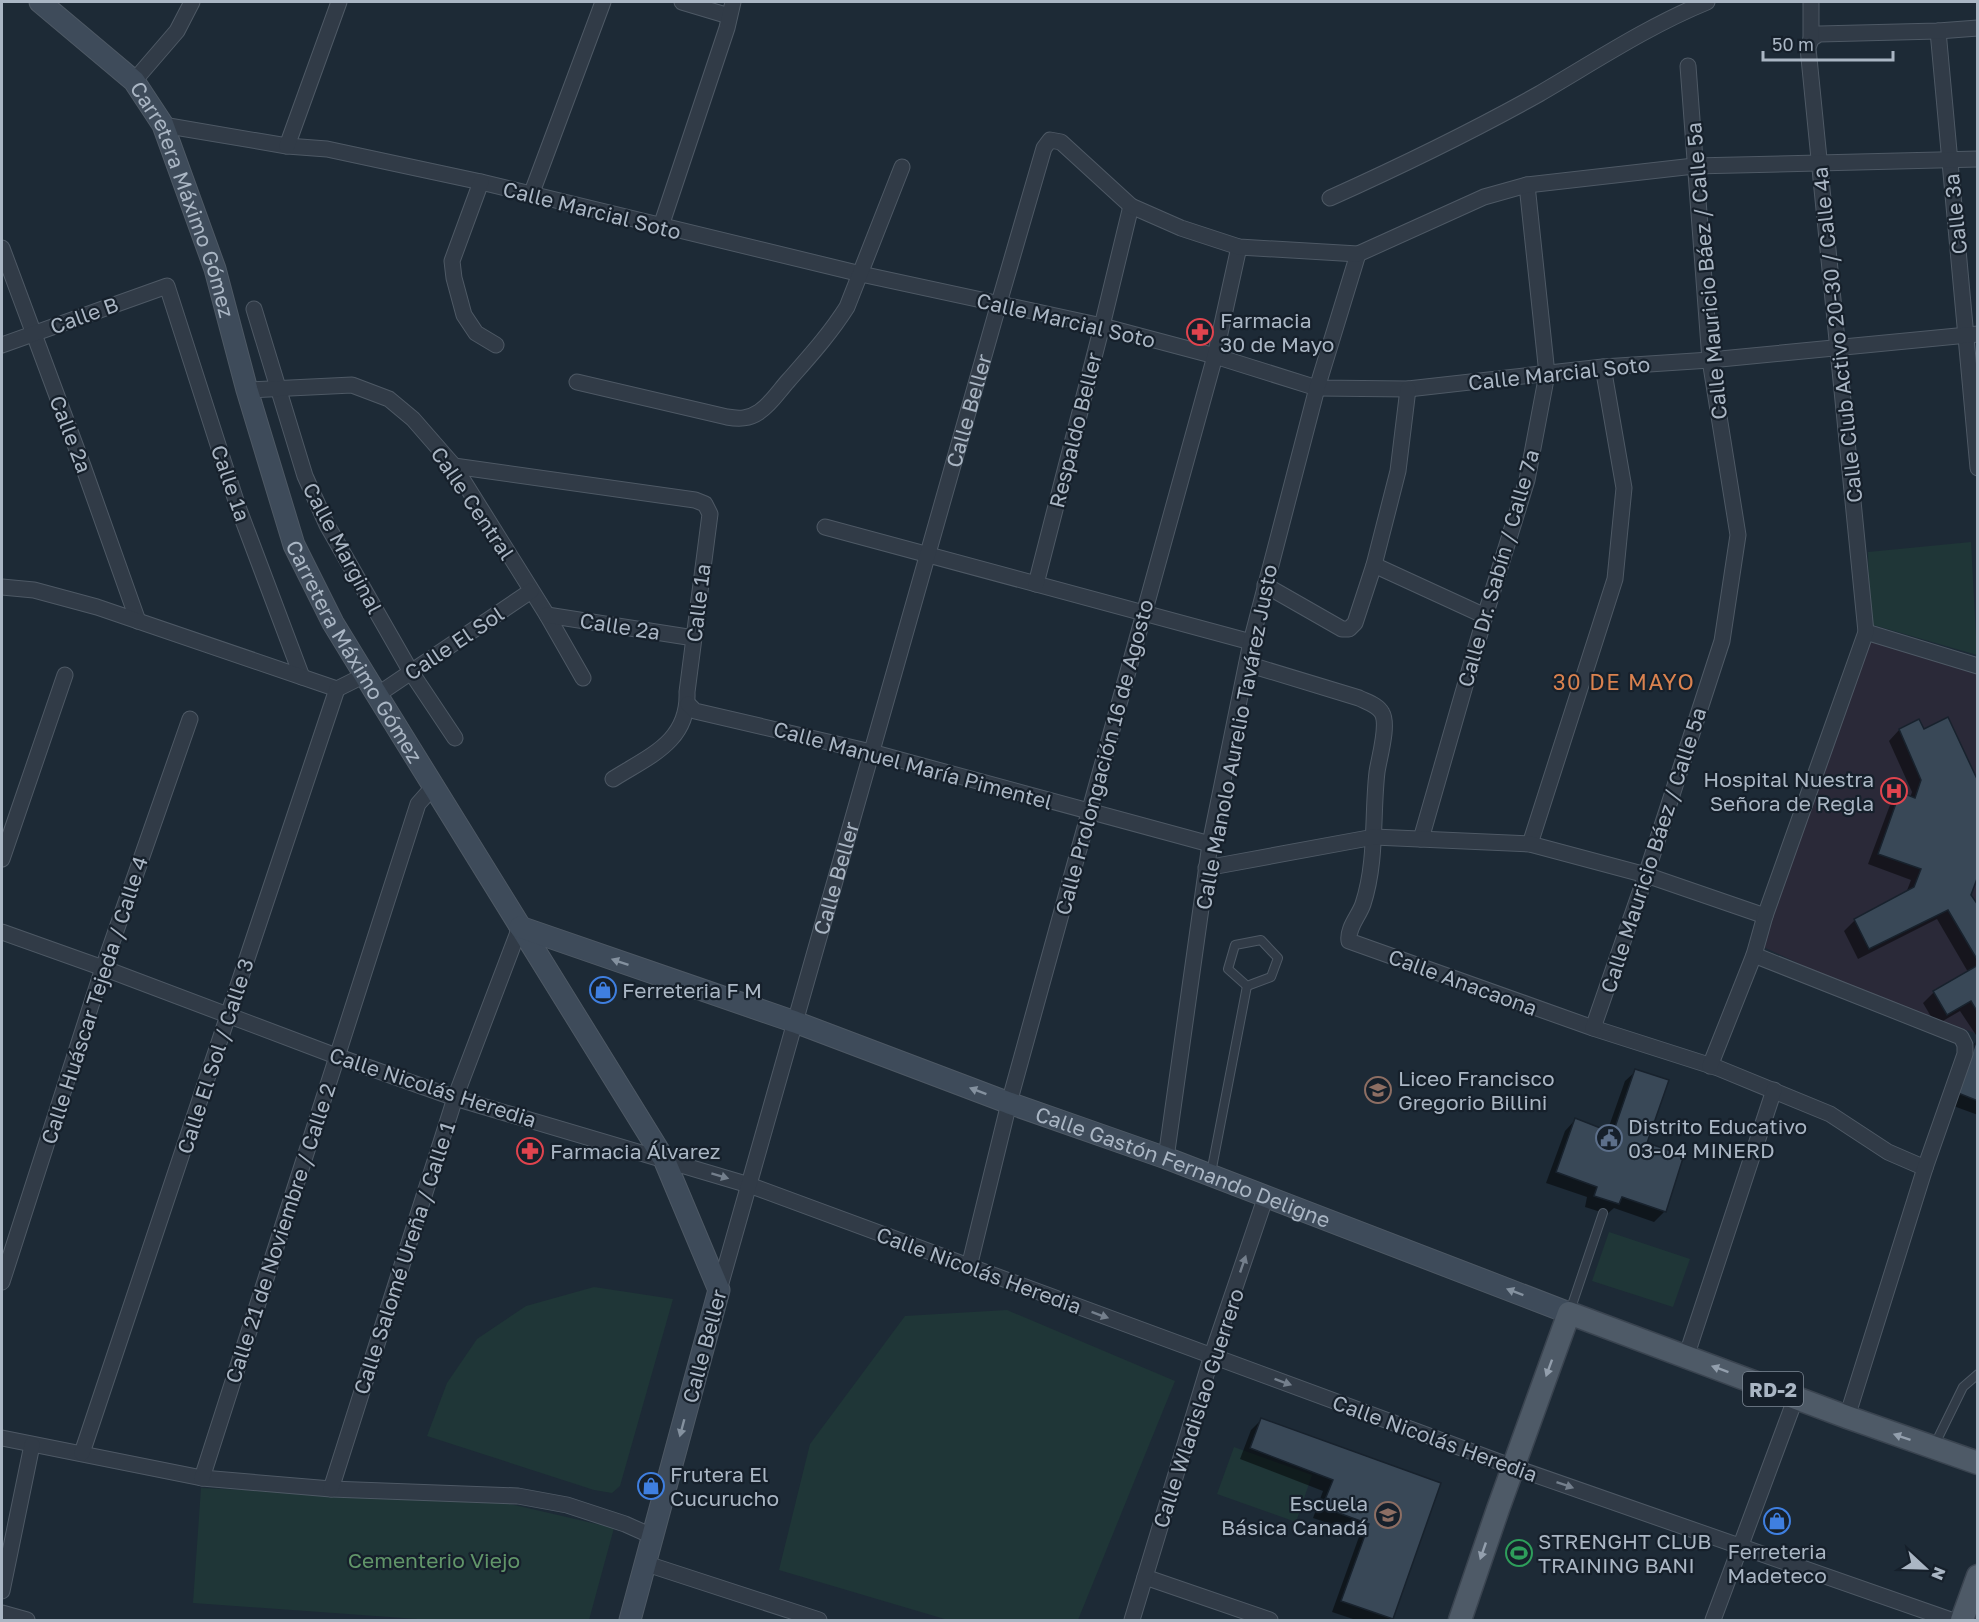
<svg xmlns="http://www.w3.org/2000/svg" width="1979" height="1622" font-family="'Golos Text',sans-serif">
<rect width="100%" height="100%" fill="#1d2a36"/>
<!-- medical -->
<polygon fill="#2a2938" points="1866,632 1977,666 1977,1034 1823,975 1757,944"/>
<!-- green -->
<g fill="#1f3637">
<polygon points="1971,542 1977,655 1870,624 1868,552"/>
<polygon points="1609,1232 1690,1259 1673,1307 1592,1281"/>
<polygon points="594,1287 673,1299 620,1486 612,1493 594,1490 427,1436 447,1383 477,1339 526,1306"/>
<polygon points="1007,1310 1175,1381 1078,1620 948,1620 779,1570 810,1444 905,1316"/>
<polygon points="1234,1447 1312,1475 1296,1522 1217,1494"/>
<polygon points="201,1488 501,1502 614,1528 589,1620 431,1620 193,1603"/>
</g>
<!-- shadow -->
<g fill="#0007">
<polygon points="1918,721 1970,895 1978,908 1978,1038 1960,1011 1936,1025 1923,1003 1934,992 1968,972 1937,919 1858,959 1844,931 1855,920 1906,893 1911,880 1868,864 1890,805 1900,794 1910,798 1912,792 1889,741 1899,730"/>
<polygon points="1977,1041 1978,1041 1978,1115 1948,1104 1966,1051"/>
<polygon points="1636,1071 1646,1144 1682,1156 1664,1212 1654,1222 1614,1208 1607,1214 1585,1207 1587,1197 1546,1183 1565,1131 1575,1120 1607,1132 1625,1081"/>
<polygon points="1261,1420 1439,1484 1390,1620 1356,1620 1332,1612 1360,1534 1313,1518 1323,1491 1240,1459 1251,1430"/>
</g>
<!-- building -->
<g fill="#394857" stroke="#18222d" stroke-width="1.5">
<polygon points="1948,717 1978,781 1978,876 1971,895 1978,905 1978,961 1948,910 1869,949 1854,919 1914,887 1921,869 1878,854 1900,792 1915,798 1921,780 1899,729 1919,719 1924,729"/>
<polygon points="1978,965 1978,1013 1971,1001 1947,1015 1933,991"/>
<polygon points="1977,1039 1978,1039 1978,1101 1958,1093"/>
<polygon points="1635,1069 1669,1080 1647,1143 1684,1155 1666,1212 1622,1197 1619,1204 1594,1196 1597,1187 1556,1172 1575,1118 1613,1133"/>
<polygon points="1261,1418 1441,1483 1393,1619 1341,1601 1369,1524 1322,1507 1333,1480 1250,1448"/>
</g>
<g fill="none" stroke-linecap="round" stroke-linejoin="round">
<defs>
<g id="lane">
<polygon points="1261,940 1278,958 1271,977 1247,986 1228,969 1235,945"/>
<polyline points="1211,1173 1247,986"/>
<polyline points="1570,1311 1603,1213"/>
<polyline points="1934,1446 1963,1387 1978,1374"/>
</g>
<g id="street">
<polyline points="682,2 729,16"/>
<polyline points="1938,31 1978,468"/>
<polyline points="1811,39 1819,34 1938,31 1978,28"/>
<polyline points="134,81 177,31 192,2"/>
<polyline points="163,125 287,146 327,149 481,182 861,274 1102,326 1215,356 1317,388 1408,389 1603,367 1710,360 1978,334"/>
<polyline points="287,146 339,2"/>
<polyline points="481,182 452,261 454,278 464,315 476,333 496,345"/>
<polyline points="531,195 603,2"/>
<path d="M1330,198C1401,166 1471,132 1539,94C1594,62 1648,26 1707,2"/>
<polyline points="661,226 727,28 733,2"/>
<polyline points="2,248 83,466 138,621"/>
<polyline points="254,309 305,476 327,525 411,672 455,738"/>
<polyline points="2,345 167,286 238,507 302,677"/>
<path d="M577,382L727,417C739,419 749,419 759,412C771,404 779,391 788,381C809,357 830,334 847,307L902,167"/>
<polyline points="247,390 352,385 389,399 413,419 454,466 547,615 583,678"/>
<path d="M454,466L695,500L705,504L710,514L687,692C689,742 649,756 613,779"/>
<polyline points="825,527 1251,642"/>
<polyline points="1374,565 1485,616"/>
<polyline points="1036,584 1102,326 1131,206"/>
<polyline points="1265,585 1342,629 1349,629 1355,623 1374,565 1398,471 1408,389"/>
<polyline points="2,587 34,590 97,607 337,689"/>
<polyline points="547,615 694,638"/>
<polyline points="1866,632 1978,666"/>
<path d="M1247,664L1359,698C1367,702 1378,705 1382,713C1389,725 1379,758 1377,772C1372,815 1377,861 1363,904C1359,916 1347,928 1349,941L1593,1028L1718,1068L1830,1114L1888,1152L1925,1168"/>
<polyline points="377,695 531,591"/>
<polyline points="688,704 695,711 871,752 1210,844"/>
<polyline points="1421,839 1485,616 1527,480 1547,374 1527,185"/>
<polyline points="1530,844 1615,579 1624,488 1603,367"/>
<polyline points="2,859 65,675"/>
<polyline points="1206,868 1374,837 1530,844 1646,875 1765,916"/>
<polyline points="2,932 103,968 336,1056 455,1098 749,1185 1513,1467 1951,1620"/>
<polyline points="1754,955 1961,1037 1965,1045 1965,1054 1925,1168 1847,1417"/>
<polyline points="1593,1028 1646,875 1722,641 1738,535 1710,360 1688,66"/>
<polyline points="1710,1066 1754,955 1765,916 1866,632 1808,48 1811,39 1811,2"/>
<polyline points="1166,1158 1210,844 1251,642 1317,388 1358,254"/>
<polyline points="969,1267 1009,1103 1215,356 1239,247"/>
<polyline points="2,1282 103,968 190,719"/>
<path id="s1" d="M719,1290L999,303L1044,148L1050,140L1061,142L1131,206L1181,228L1239,247L1358,254L1484,197L1527,185L1694,166L1978,159"/>
<polyline points="1686,1357 1774,1090"/>
<polyline points="2,1438 202,1478 331,1489 518,1496 567,1505 625,1524 654,1537"/>
<polyline points="82,1453 337,689 365,675"/>
<polyline points="202,1478 418,804 433,787"/>
<polyline points="331,1489 455,1098 520,927"/>
<polyline points="647,1564 819,1620"/>
<polyline points="1145,1577 1270,1620"/>
<polyline points="2,1591 32,1445"/>
<polyline points="2,1613 27,1620"/>
<polyline points="1132,1620 1212,1355 1266,1196"/>
<polyline points="1713,1620 1796,1397"/>
</g>
<g id="secondary">
<path id="s2" d="M40,2L134,81L163,125L215,269L247,390L294,545L333,623L377,695L664,1159L719,1290L630,1620"/>
<path id="s3" d="M520,927L795,1022L1009,1103L1166,1158L1569,1313"/>
</g>
<g id="primary">
<polyline points="1460,1620 1498,1509 1569,1313 1847,1417 1978,1463"/>
<polyline points="1962,1620 1978,1576"/>
</g>
</defs>
<!-- lane casing -->
<use href="#lane" stroke="#4e5965" stroke-width="10"/>
<!-- street casing -->
<use href="#street" stroke="#4e5965" stroke-width="17"/>
<!-- secondary casing -->
<use href="#secondary" stroke="#4e5965" stroke-width="23"/>
<!-- primary casing -->
<use href="#primary" stroke="#3a4450" stroke-width="25"/>
<!-- lane -->
<use href="#lane" stroke="#313b47" stroke-width="8"/>
<!-- street -->
<use href="#street" stroke="#313b47" stroke-width="15"/>
<!-- secondary -->
<use href="#secondary" stroke="#3e4b5a" stroke-width="21"/>
<!-- primary -->
<use href="#primary" stroke="#4e5a67" stroke-width="22"/>
</g>
<!-- one-way arrows -->
<defs><path id="oneway-solid" d="M-6-.8H1V-3.2L6.5 0L1 3.2V.8H-6Z" transform="scale(1.5)"/></defs>
<g fill="#84919f">
<use href="#oneway-solid" transform="translate(620 962) rotate(-161)"/>
<use href="#oneway-solid" transform="translate(978 1091) rotate(-159)"/>
<use href="#oneway-solid" transform="translate(1515 1292) rotate(-159)"/>
<use href="#oneway-solid" transform="translate(682 1428) rotate(105)"/>
</g>
<g fill="#747f8c">
<use href="#oneway-solid" transform="translate(720 1176) rotate(17)"/>
<use href="#oneway-solid" transform="translate(1243 1264) rotate(-71)"/>
<use href="#oneway-solid" transform="translate(1100 1315) rotate(20)"/>
<use href="#oneway-solid" transform="translate(1283 1382) rotate(20)"/>
<use href="#oneway-solid" transform="translate(1565 1485) rotate(19)"/>
</g>
<g fill="#939fad">
<use href="#oneway-solid" transform="translate(1549 1368) rotate(110)"/>
<use href="#oneway-solid" transform="translate(1720 1369) rotate(-160)"/>
<use href="#oneway-solid" transform="translate(1902 1437) rotate(-161)"/>
<use href="#oneway-solid" transform="translate(1483 1551) rotate(109)"/>
</g>
<!-- icons -->
<defs>
<symbol id="pharmacy-ring" viewBox="-11 -11 22 22"><circle r="9.5" fill="#16202b" stroke="#e0444e" stroke-width="1.5"/><path d="M-2-6h4v4h4v4h-4v4h-4v-4h-4v-4h4Z" fill="#e0444e"/></symbol>
<symbol id="hospital-ring" viewBox="-11 -11 22 22"><circle r="9.5" fill="#16202b" stroke="#e0444e" stroke-width="1.5"/><path d="M-5-5h3v3.5h4V-5h3V5h-3V1.5h-4V5h-3Z" fill="#e0444e"/></symbol>
<symbol id="shop-ring" viewBox="-11 -11 22 22"><circle r="9.5" fill="#16202b" stroke="#3f7fe0" stroke-width="1.5"/><path d="M-5-2.5h2.3a2.7 3.5 0 0 1 5.4 0H5L5.5 6h-11ZM-1.5-2.5h3a1.5 2.3 0 0 0-3 0Z" fill="#3f7fe0"/></symbol>
<symbol id="school-ring" viewBox="-11 -11 22 22"><circle r="9.5" fill="#16202b" stroke="#8d6e63" stroke-width="1.5"/><path d="M0-5L7-2L0 1L-7-2ZM-4 1L0 2.5L4 1V4Q0 6-4 4Z" fill="#8d6e63"/></symbol>
<symbol id="civic-ring" viewBox="-11 -11 22 22"><circle r="9.5" fill="#16202b" stroke="#5c6f8a" stroke-width="1.5"/><path d="M-.6-6.5H3V-4.5H.6V-3L4-1V1h2V6H-6V1h2V-1L-.6-3ZM-1.2 2.5V6h2.4V2.5Z" fill="#5c6f8a"/></symbol>
<symbol id="stadium-ring" viewBox="-11 -11 22 22"><circle r="9.5" fill="#16202b" stroke="#2e9e5b" stroke-width="1.5"/><path d="M0-5a6.5 5 0 1 0 0 10a6.5 5 0 1 0 0-10ZM-3.5-1.8h7v3.6h-7Z" fill="#2e9e5b"/></symbol>
</defs>
<g fill-rule="evenodd">
<use href="#pharmacy-ring" x="1185" y="317" width="30" height="30"/>
<use href="#hospital-ring" x="1879" y="776" width="30" height="30"/>
<use href="#shop-ring" x="588" y="975" width="30" height="30"/>
<use href="#school-ring" x="1363" y="1075" width="30" height="30"/>
<use href="#civic-ring" x="1594" y="1123" width="30" height="30"/>
<use href="#pharmacy-ring" x="515" y="1136" width="30" height="30"/>
<use href="#shop-ring" x="636" y="1471" width="30" height="30"/>
<use href="#school-ring" x="1373" y="1500" width="30" height="30"/>
<use href="#shop-ring" x="1762" y="1506" width="30" height="30"/>
<use href="#stadium-ring" x="1504" y="1538" width="30" height="30"/>
</g>
<g text-anchor="middle" dominant-baseline="central" stroke-width="4.5" stroke-linejoin="round" paint-order="stroke">
<!-- shield labels -->
<rect fill="#16202b" stroke="#7e8996" stroke-width="1.5" x="1743" y="1372" width="60" height="34" rx="4.5"/>
<g font-size="20" font-weight="bold" fill="#aab6c4">
<text x="1773" y="1389">RD-2</text>
</g>
<!-- street labels -->
<g font-size="21" fill="#aab6c4" stroke="#16202b">
<text stroke="none"><textPath href="#s2" startOffset="252">Carretera Máximo Gómez</textPath></text>
<text transform="translate(592 210) rotate(14)">Calle Marcial Soto</text>
<text transform="translate(1955 214) rotate(-96)">Calle 3ª</text>
<text transform="translate(1706 271) rotate(-95)">Calle Mauricio Báez / Calle 5ª</text>
<text transform="translate(84 315) rotate(-20)">Calle B</text>
<text transform="translate(1066 320) rotate(13)">Calle Marcial Soto</text>
<text transform="translate(1837 335) rotate(-96)">Calle Club Activo 20-30 / Calle 4ª</text>
<text transform="translate(1559 373) rotate(-6)">Calle Marcial Soto</text>
<text stroke="none"><textPath href="#s1" startOffset="914">Calle Beller</textPath></text>
<text transform="translate(1075 430) rotate(-76)">Respaldo Beller</text>
<text transform="translate(71 434) rotate(69)">Calle 2ª</text>
<text transform="translate(231 483) rotate(71)">Calle 1ª</text>
<text transform="translate(473 503) rotate(56)">Calle Central</text>
<text transform="translate(343 548) rotate(62)">Calle Marginal</text>
<text transform="translate(1498 568) rotate(-74)">Calle Dr. Sabín / Calle 7ª</text>
<text transform="translate(698 603) rotate(-83)">Calle 1ª</text>
<text transform="translate(620 626) rotate(9)">Calle 2ª</text>
<text transform="translate(454 643) rotate(-34)">Calle El Sol</text>
<text stroke="none"><textPath href="#s2" startOffset="738">Carretera Máximo Gómez</textPath></text>
<text transform="translate(1236 737) rotate(-79)">Calle Manolo Aurelio Tavárez Justo</text>
<text transform="translate(1104 757) rotate(-75)">Calle Prolongación 16 de Agosto</text>
<text transform="translate(913 765) rotate(15)">Calle Manuel María Pimentel</text>
<text transform="translate(1653 850) rotate(-72)">Calle Mauricio Báez / Calle 5ª</text>
<text stroke="none"><textPath href="#s1" startOffset="428">Calle Beller</textPath></text>
<text transform="translate(1463 982) rotate(20)">Calle Anacaona</text>
<text transform="translate(94 1000) rotate(-72)">Calle Huáscar Tejeda / Calle 4</text>
<text transform="translate(215 1056) rotate(-72)">Calle El Sol / Calle 3</text>
<text transform="translate(433 1087) rotate(18)">Calle Nicolás Heredia</text>
<text stroke="none"><textPath href="#s3" startOffset="705">Calle Gastón Fernando Deligne</textPath></text>
<text transform="translate(280 1233) rotate(-72)">Calle 21 de Noviembre / Calle 2</text>
<text transform="translate(404 1258) rotate(-72)">Calle Salomé Ureña / Calle 1</text>
<text transform="translate(979 1270) rotate(20)">Calle Nicolás Heredia</text>
<text transform="translate(704 1346) rotate(-75)">Calle Beller</text>
<text transform="translate(1198 1408) rotate(-72)">Calle Wladislao Guerrero</text>
<text transform="translate(1435 1438) rotate(20)">Calle Nicolás Heredia</text>
</g>
<!-- poi labels -->
<g font-size="21" fill="#aab6c4" stroke="#16202b" text-anchor="start">
<text x="1220" y="320">Farmacia<tspan x="1220" dy="24">30 de Mayo</tspan></text>
<text x="1874" y="779" text-anchor="end">Hospital Nuestra<tspan x="1874" dy="24">Señora de Regla</tspan></text>
<text x="622" y="990">Ferreteria F M</text>
<text x="1398" y="1078">Liceo Francisco<tspan x="1398" dy="24">Gregorio Billini</tspan></text>
<text x="1628" y="1126">Distrito Educativo<tspan x="1628" dy="24">03-04 MINERD</tspan></text>
<text x="550" y="1151">Farmacia Álvarez</text>
<text x="670" y="1474">Frutera El<tspan x="670" dy="24">Cucurucho</tspan></text>
<text x="1368" y="1503" text-anchor="end">Escuela<tspan x="1368" dy="24">Básica Canadá</tspan></text>
<text x="1538" y="1541">STRENGHT CLUB<tspan x="1538" dy="24">TRAINING BANI</tspan></text>
<text x="1777" y="1551" text-anchor="middle">Ferreteria<tspan x="1777" dy="24">Madeteco</tspan></text>
</g>
<!-- park labels -->
<g font-size="21" fill="#619569" stroke="#16202b">
<text x="434" y="1560">Cementerio Viejo</text>
</g>
<!-- neighbourhood labels -->
<g font-size="22" letter-spacing="1.5" fill="#da824f" stroke="#16202b">
<text x="1624" y="681">30 DE MAYO</text>
</g>
</g>
<!-- border -->
<rect width="1979" height="1622" fill="none" stroke="#aab6c4" stroke-width="6"/>
<!-- north arrow -->
<g transform="translate(1925 1568) rotate(112)" stroke="#16202b" stroke-width="4.5" paint-order="stroke">
<path d="M0-4.5L10 22L0 15L-10 22Z" fill="#aab6c4"/>
<text y="-9" font-size="16" font-weight="bold" text-anchor="middle" fill="#aab6c4">N</text>
</g>
<!-- scale -->
<path d="M1763 51v9h130v-9" fill="none" stroke="#aab6c4" stroke-width="3"/>
<text x="1772" y="51" font-size="18" fill="#aab6c4" stroke="#16202b" stroke-width="4.5" paint-order="stroke">50 m</text>
</svg>
